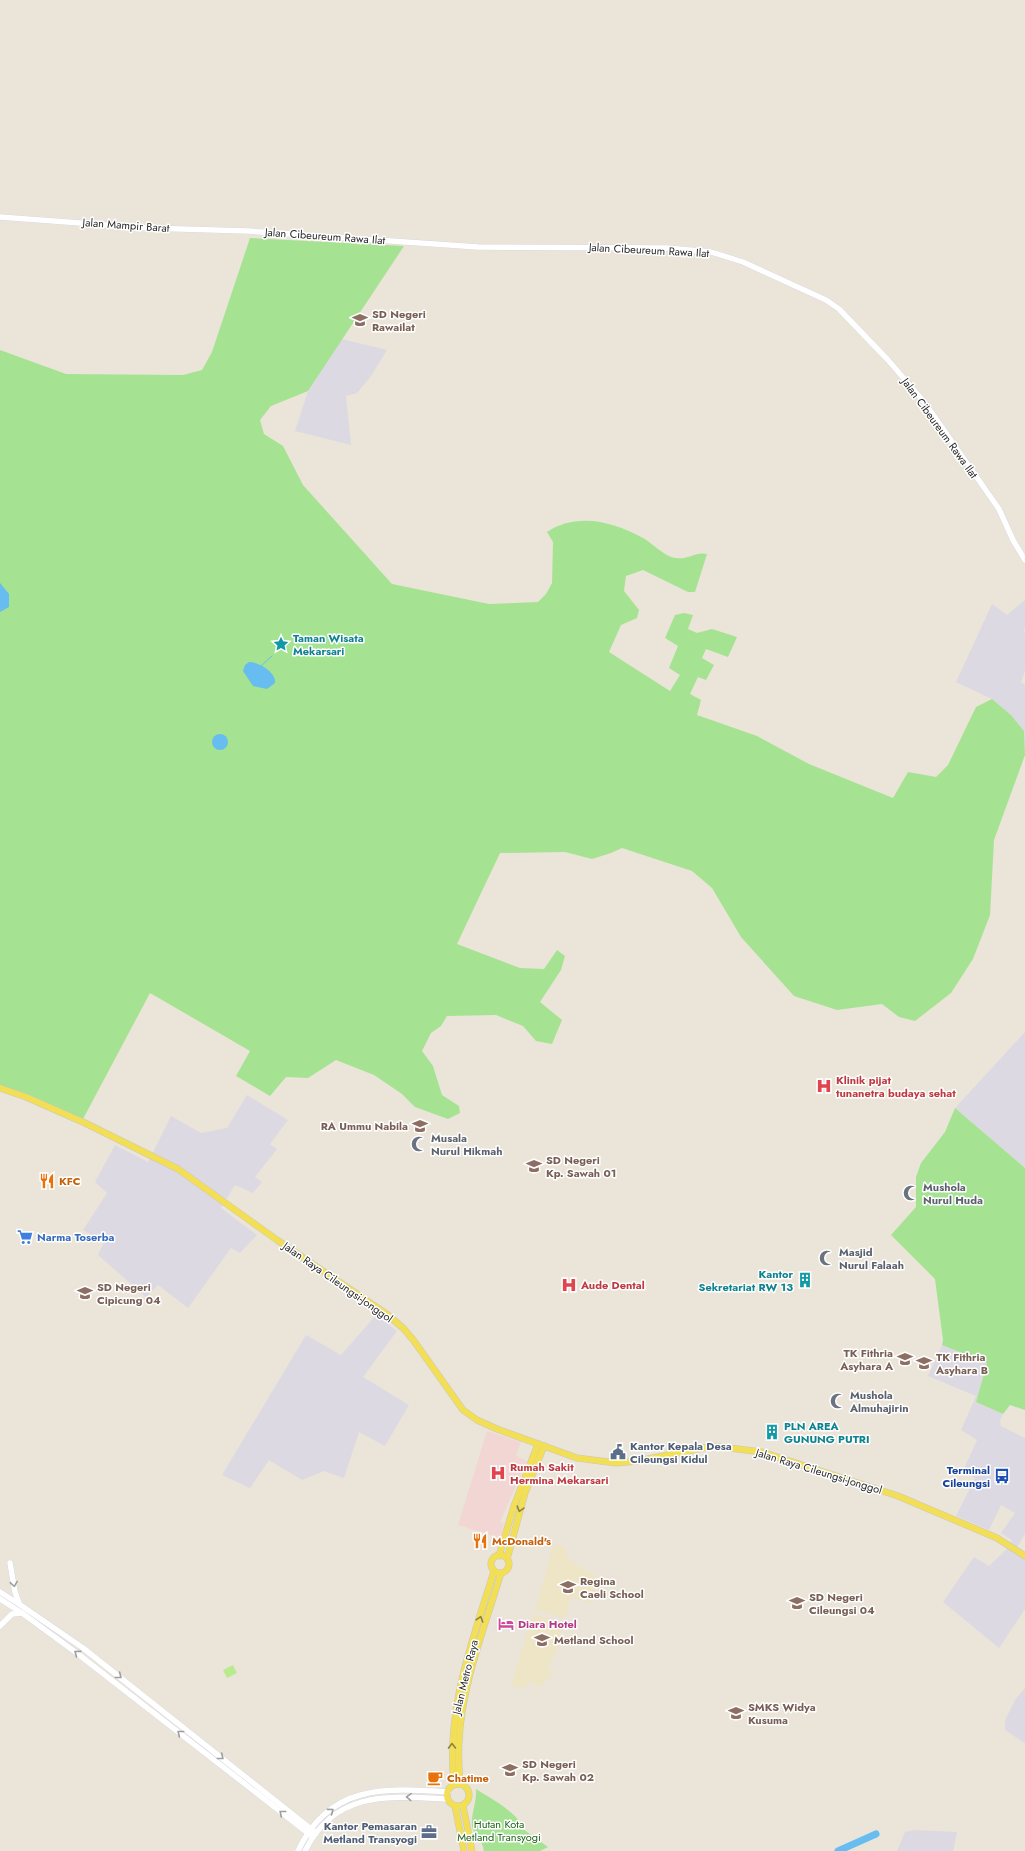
<svg xmlns="http://www.w3.org/2000/svg" width="1025" height="1851" font-family="Jost,sans-serif">
<rect width="100%" height="100%" fill="#eae5d8"/>
<!-- industrial -->
<g fill="#ddd9e2">
<polygon points="342,339 387,350 371,376 357,393 346,396 351,445 295,431 308,391"/>
<polygon points="1025,600 1025,627 1024,630 1025,633 1025,671 1021,682 1025,685 1025,754 1024,731 1011,715 992,699 956,682 992,604 1007,615"/>
<polygon points="1025,1032 1025,1168 955,1108"/>
<polygon points="247,1095 288,1120 270,1144 277,1149 255,1177 262,1182 253,1193 235,1185 221,1208 257,1235 240,1253 231,1248 188,1308 158,1285 146,1297 98,1255 104,1242 83,1230 107,1193 95,1182 115,1145 148,1162 171,1116 201,1133 227,1128"/>
<polygon points="376,1315 397,1331 363,1377 409,1405 385,1446 359,1432 344,1478 324,1471 302,1480 269,1460 250,1488 222,1475 306,1335 341,1355"/>
<polygon points="942,1345 987,1363 976,1402 1003,1414 1000,1421 1001,1426 1025,1438 1025,1534 1015,1551 1025,1559 1025,1609 999,1648 943,1602 974,1557 989,1566 1008,1548 1012,1540 1001,1533 1015,1513 1001,1505 989,1530 956,1516 975,1478 963,1471 977,1440 961,1430 976,1396 928,1376"/>
<polygon points="1025,1688 1025,1743 1005,1730 1005,1720 1015,1700"/>
<polygon points="915,1830 957,1832 953,1851 897,1851 905,1832"/>
</g>
<!-- education -->
<g fill="#ede5c6">
<polygon points="554,1544 566,1547 566,1557 572,1562 599,1578 590,1603 571,1597 565,1618 535,1610"/>
<polygon points="533,1614 564,1623 555,1656 547,1667 553,1674 538,1688 532,1681 521,1689 511,1685"/>
</g>
<!-- medical -->
<polygon fill="#f2d6d4" points="487,1431 521,1442 516,1456 527,1461 500,1522 504,1524 500,1538 458,1525"/>
<!-- green -->
<g fill="#a5e392">
<path d="M250,238L404,246L308,391L271,406L260,420L264,434L283,446L303,485L392,584L489,604L538,602L546,594L552,583L553,542L547,532C577,512 614,522 643,538C652,543 661,553 671,557C688,562 694,551 707,554L695,592H688L643,570L626,576L624,591L639,610L637,618L621,625L609,652L670,691L680,675L669,668L678,646L665,638L675,615L684,613L693,615L688,629L697,633L712,629L737,637L728,657L706,649L702,658L714,665L706,680L698,677L690,694L701,700L697,715L757,736L809,764L893,798L908,772L936,777L948,765L976,707L992,699L1011,715L1024,731L1025,755L994,840L990,915L973,959L951,993L915,1021L899,1017L882,1004L837,1010L794,996L741,937L712,888L692,871L622,848L611,853L592,859L565,852L500,853L457,944L520,968L544,969L557,950L565,956L561,970L540,1002L562,1020L552,1044L536,1041L523,1026L496,1015L447,1016L441,1026L431,1033L422,1051L433,1066L442,1095L459,1106L460,1113L448,1119L415,1107L402,1094L374,1075L336,1060L308,1078L286,1077L270,1096L236,1076L250,1051L150,993L83,1119L0,1086V350L66,374L183,375L202,370L212,352Z"/>
<polygon points="955,1108 1025,1168 1025,1410 1010,1405 1003,1414 976,1402 987,1363 942,1345 943,1340 935,1279 891,1235 916,1207 916,1177 921,1163 945,1132"/>
<path d="M476,1789C490,1798 519,1813 523,1829L548,1847L540,1851H484C482,1838 474,1836 472,1826C471,1813 477,1802 476,1789Z"/>
</g>
<!-- pitch -->
<polygon fill="#b9eb8e" points="233,1665 237,1673 227,1678 223,1670"/>
<!-- water -->
<g fill="#67bcf0">
<polygon points="0,583 9,594 9,607 0,612"/>
<path d="M249,662C259,662 276,672 275,683L267,689L253,686L243,671L245,665Z"/>
<circle cx="220" cy="742" r="8"/>
</g>
<g fill="none" stroke-linecap="round" stroke-linejoin="round">
<!-- stream -->
<polyline stroke="#67bcf0" stroke-width="1" points="261,666 272,656"/>
<!-- river -->
<polyline stroke="#67bcf0" stroke-width="7" points="838,1851 876,1834"/>
<defs>
<g id="secondary">
<polyline points="0,217 147,228 248,231 478,247 667,248 711,252 743,262 826,300 839,309 888,360 925,403 999,509 1013,540 1025,560"/>
<polyline points="10,1563 15,1592 19,1603"/>
<polyline points="0,1592 19,1604 83,1648 316,1833"/>
<polyline points="0,1599 22,1613 78,1654 313,1837"/>
<polyline points="0,1626 12,1614 22,1613"/>
<path d="M298,1851C329,1784 385,1788 448,1792"/>
<path d="M305,1851C335,1790 389,1796 447,1799"/>
</g>
<g id="primary">
<polyline points="0,1088 26,1097 85,1123 178,1169 277,1240 388,1315 404,1329 414,1341 463,1410 477,1420 497,1429 577,1458 616,1463 638,1461 713,1446 762,1452 898,1496 997,1538 1025,1556"/>
<circle cx="500" cy="1564" r="9"/>
<polyline points="499,1556 514,1506 538,1444"/>
<polyline points="507,1559 525,1493 544,1446"/>
<circle cx="458" cy="1795" r="11"/>
<path d="M460,1784C459,1770 458,1756 459,1742C461,1686 485,1626 501,1573"/>
<path d="M454,1785C446,1708 472,1643 494,1571"/>
<polyline points="455,1806 464,1851"/>
<polyline points="463,1806 472,1851"/>
</g>
</defs>
<!-- secondary casing -->
<use href="#secondary" stroke="#cdcfe1" stroke-width="6"/>
<!-- primary casing -->
<use href="#primary" stroke="#c7c7c7" stroke-width="7"/>
<!-- secondary -->
<use href="#secondary" stroke="#fff" stroke-width="5.5"/>
<!-- primary -->
<use href="#primary" stroke="#f3df55" stroke-width="6"/>
</g>
<!-- one-way arrows -->
<defs><path id="oneway-chevron" d="M-2-3.5L2.5 0L-2 3.5" fill="none" stroke-width="1.6" stroke-linecap="round" stroke-linejoin="round"/></defs>
<g stroke="#8d833e">
<use href="#oneway-chevron" transform="translate(520 1509) rotate(106)"/>
<use href="#oneway-chevron" transform="translate(480 1619) rotate(-73)"/>
<use href="#oneway-chevron" transform="translate(452 1746) rotate(-91)"/>
</g>
<g stroke="#9e9e9e">
<use href="#oneway-chevron" transform="translate(14 1584) rotate(81)"/>
<use href="#oneway-chevron" transform="translate(77 1653) rotate(-143)"/>
<use href="#oneway-chevron" transform="translate(119 1676) rotate(38)"/>
<use href="#oneway-chevron" transform="translate(180 1733) rotate(-142)"/>
<use href="#oneway-chevron" transform="translate(221 1757) rotate(39)"/>
<use href="#oneway-chevron" transform="translate(409 1797) rotate(-177)"/>
<use href="#oneway-chevron" transform="translate(331 1811) rotate(-36)"/>
<use href="#oneway-chevron" transform="translate(282 1813) rotate(-141)"/>
</g>
<!-- icons -->
<defs>
<symbol id="school-bare" viewBox="-9 -9 18 18"><path d="M0-5L7-2L0 1L-7-2ZM-4 1L0 2.5L4 1V4Q0 6-4 4Z" fill="#8d6e63" stroke="#fff" stroke-width="2.5" paint-order="stroke"/></symbol>
<symbol id="sight-bare" viewBox="-9 -9 18 18"><path d="M0-6L1.8-2.2L6-1.7L2.9 1.2L3.7 5.4L0 3.3L-3.7 5.4L-2.9 1.2L-6-1.7L-1.8-2.2Z" fill="#0f9aa8" stroke="#fff" stroke-width="2.5" paint-order="stroke"/></symbol>
<symbol id="hospital-bare" viewBox="-9 -9 18 18"><path d="M-5-5h3v3.5h4V-5h3V5h-3V1.5h-4V5h-3Z" fill="#e0444e" stroke="#fff" stroke-width="2.5" paint-order="stroke"/></symbol>
<symbol id="mosque-bare" viewBox="-9 -9 18 18"><path d="M3.5-4.9A6 6 0 1 0 3.5 4.9A5 5 0 1 1 3.5-4.9Z" fill="#6b7280" stroke="#fff" stroke-width="2.5" paint-order="stroke"/></symbol>
<symbol id="restaurant-bare" viewBox="-9 -9 18 18"><path d="M-5-6h1v4h1v-4h1v4h1v-4h1v5L-1.5 .5V6h-2V.5L-5-1ZM5-6V6H3V1.5H1.5Q1.5-4 5-6Z" fill="#e8710a" stroke="#fff" stroke-width="2.5" paint-order="stroke"/></symbol>
<symbol id="supermarket-bare" viewBox="-9 -9 18 18"><path d="M-6-5.5h2.5l.6 2H6L4.5 2H-2.5L-4.4-4H-6ZM-1.5 3.2a1.3 1.3 0 1 0 .1 0ZM3 3.2a1.3 1.3 0 1 0 .1 0Z" fill="#3f7fe0" stroke="#fff" stroke-width="2.5" paint-order="stroke"/></symbol>
<symbol id="building-bare" viewBox="-9 -9 18 18"><path d="M-4-6H4V6H1V3H-1V6H-4ZM-2.5-4.3h1.7v1.8h-1.7ZM.8-4.3h1.7v1.8H.8ZM-2.5-1h1.7V.8h-1.7ZM.8-1h1.7V.8H.8Z" fill="#0f9aa8" stroke="#fff" stroke-width="2.5" paint-order="stroke"/></symbol>
<symbol id="civic-bare" viewBox="-9 -9 18 18"><path d="M-.6-6.5H3V-4.5H.6V-3L4-1V1h2V6H-6V1h2V-1L-.6-3ZM-1.2 2.5V6h2.4V2.5Z" fill="#5c6f8a" stroke="#fff" stroke-width="2.5" paint-order="stroke"/></symbol>
<symbol id="bus-bare" viewBox="-9 -9 18 18"><path d="M-5-6H5V4H4V6H2V4H-2V6H-4V4H-5ZM-3.5-4V0h7V-4ZM-3.5 1.2v1.5H-2V1.2ZM2 1.2v1.5H3.5V1.2Z" fill="#1a4fb4" stroke="#fff" stroke-width="2.5" paint-order="stroke"/></symbol>
<symbol id="hotel-bare" viewBox="-9 -9 18 18"><path d="M-6-4.5h1.5V1H6V5H4.5V3h-9V5H-6ZM-4 0a1.8 1.8 0 1 1 3.6 0ZM.5 0V-2.5h3Q6-2.5 6 0Z" fill="#d1479c" stroke="#fff" stroke-width="2.5" paint-order="stroke"/></symbol>
<symbol id="cafe-bare" viewBox="-9 -9 18 18"><path d="M-5.5-4.5H6V0H3Q3 3.5 0 3.5H-2.5Q-5.5 3.5-5.5 0ZM3-3.2v2h1.7v-2ZM-6 4.5H4V6H-6Z" fill="#e8710a" stroke="#fff" stroke-width="2.5" paint-order="stroke"/></symbol>
<symbol id="office-bare" viewBox="-9 -9 18 18"><path d="M-6-3h4V-5.5h4V-3h4V5H-6ZM-1-4.5V-3h2v-1.5ZM-6 0V1H6V0Z" fill="#5c6f8a" stroke="#fff" stroke-width="2.5" paint-order="stroke"/></symbol>
</defs>
<g fill-rule="evenodd">
<use href="#school-bare" x="349" y="309" width="22" height="22"/>
<use href="#sight-bare" x="270" y="633" width="22" height="22"/>
<use href="#hospital-bare" x="813" y="1075" width="22" height="22"/>
<use href="#school-bare" x="409" y="1115" width="22" height="22"/>
<use href="#mosque-bare" x="408" y="1133" width="22" height="22"/>
<use href="#school-bare" x="523" y="1155" width="22" height="22"/>
<use href="#restaurant-bare" x="36" y="1170" width="22" height="22"/>
<use href="#mosque-bare" x="900" y="1182" width="22" height="22"/>
<use href="#supermarket-bare" x="14" y="1226" width="22" height="22"/>
<use href="#mosque-bare" x="816" y="1247" width="22" height="22"/>
<use href="#building-bare" x="794" y="1269" width="22" height="22"/>
<use href="#hospital-bare" x="558" y="1274" width="22" height="22"/>
<use href="#school-bare" x="74" y="1282" width="22" height="22"/>
<use href="#school-bare" x="894" y="1348" width="22" height="22"/>
<use href="#school-bare" x="913" y="1352" width="22" height="22"/>
<use href="#mosque-bare" x="827" y="1390" width="22" height="22"/>
<use href="#building-bare" x="761" y="1421" width="22" height="22"/>
<use href="#civic-bare" x="607" y="1441" width="22" height="22"/>
<use href="#hospital-bare" x="487" y="1462" width="22" height="22"/>
<use href="#bus-bare" x="991" y="1465" width="22" height="22"/>
<use href="#restaurant-bare" x="469" y="1530" width="22" height="22"/>
<use href="#school-bare" x="557" y="1576" width="22" height="22"/>
<use href="#school-bare" x="786" y="1592" width="22" height="22"/>
<use href="#hotel-bare" x="495" y="1613" width="22" height="22"/>
<use href="#school-bare" x="531" y="1629" width="22" height="22"/>
<use href="#school-bare" x="725" y="1702" width="22" height="22"/>
<use href="#school-bare" x="499" y="1759" width="22" height="22"/>
<use href="#cafe-bare" x="424" y="1767" width="22" height="22"/>
<use href="#office-bare" x="418" y="1821" width="22" height="22"/>
</g>
<g text-anchor="middle" dominant-baseline="central" stroke-width="3" stroke-linejoin="round" paint-order="stroke">
<!-- street labels -->
<g font-size="11" fill="#272727" stroke="#fff">
<text transform="translate(126 225) rotate(4)">Jalan Mampir Barat</text>
<text transform="translate(325 236) rotate(4)">Jalan Cibeureum Rawa Ilat</text>
<text transform="translate(649 250) rotate(3)">Jalan Cibeureum Rawa Ilat</text>
<text transform="translate(940 428) rotate(54)">Jalan Cibeureum Rawa Ilat</text>
<text transform="translate(338 1282) rotate(35)">Jalan Raya Cileungsi-Jonggol</text>
<text transform="translate(819 1471) rotate(17)">Jalan Raya Cileungsi-Jonggol</text>
<text transform="translate(465 1677) rotate(-76)">Jalan Metro Raya</text>
</g>
<!-- education labels -->
<g font-size="11" font-weight="bold" fill="#785e54" stroke="#fff" text-anchor="start">
<text x="372" y="314">SD Negeri<tspan x="372" dy="13">Rawailat</tspan></text>
<text x="408" y="1126" text-anchor="end">RA Ummu Nabila</text>
<text x="546" y="1160">SD Negeri<tspan x="546" dy="13">Kp. Sawah 01</tspan></text>
<text x="97" y="1287">SD Negeri<tspan x="97" dy="13">Cipicung 04</tspan></text>
<text x="893" y="1353" text-anchor="end">TK Fithria<tspan x="893" dy="13">Asyhara A</tspan></text>
<text x="936" y="1357">TK Fithria<tspan x="936" dy="13">Asyhara B</tspan></text>
<text x="580" y="1581">Regina<tspan x="580" dy="13">Caeli School</tspan></text>
<text x="809" y="1597">SD Negeri<tspan x="809" dy="13">Cileungsi 04</tspan></text>
<text x="554" y="1640">Metland School</text>
<text x="748" y="1707">SMKS Widya<tspan x="748" dy="13">Kusuma</tspan></text>
<text x="522" y="1764">SD Negeri<tspan x="522" dy="13">Kp. Sawah 02</tspan></text>
</g>
<!-- culture labels -->
<g font-size="11" font-weight="bold" fill="#0d838f" stroke="#fff" text-anchor="start">
<text x="293" y="638">Taman Wisata<tspan x="293" dy="13">Mekarsari</tspan></text>
<text x="793" y="1274" text-anchor="end">Kantor<tspan x="793" dy="13">Sekretariat RW 13</tspan></text>
<text x="784" y="1426">PLN AREA<tspan x="784" dy="13">GUNUNG PUTRI</tspan></text>
</g>
<!-- health labels -->
<g font-size="11" font-weight="bold" fill="#be3a42" stroke="#fff" text-anchor="start">
<text x="836" y="1080">Klinik pijat<tspan x="836" dy="13">tunanetra budaya sehat</tspan></text>
<text x="581" y="1285">Aude Dental</text>
<text x="510" y="1467">Rumah Sakit<tspan x="510" dy="13">Hermina Mekarsari</tspan></text>
</g>
<!-- worship labels -->
<g font-size="11" font-weight="bold" fill="#5b616d" stroke="#fff" text-anchor="start">
<text x="431" y="1138">Musala<tspan x="431" dy="13">Nurul Hikmah</tspan></text>
<text x="923" y="1187">Mushola<tspan x="923" dy="13">Nurul Huda</tspan></text>
<text x="839" y="1252">Masjid<tspan x="839" dy="13">Nurul Falaah</tspan></text>
<text x="850" y="1395">Mushola<tspan x="850" dy="13">Almuhajirin</tspan></text>
</g>
<!-- food labels -->
<g font-size="11" font-weight="bold" fill="#c56008" stroke="#fff" text-anchor="start">
<text x="59" y="1181">KFC</text>
<text x="492" y="1541">McDonald's</text>
<text x="447" y="1778">Chatime</text>
</g>
<!-- shop labels -->
<g font-size="11" font-weight="bold" fill="#366cbe" stroke="#fff" text-anchor="start">
<text x="37" y="1237">Narma Toserba</text>
</g>
<!-- service labels -->
<g font-size="11" font-weight="bold" fill="#4e5e75" stroke="#fff" text-anchor="start">
<text x="630" y="1446">Kantor Kepala Desa<tspan x="630" dy="13">Cileungsi Kidul</tspan></text>
<text x="417" y="1826" text-anchor="end">Kantor Pemasaran<tspan x="417" dy="13">Metland Transyogi</tspan></text>
</g>
<!-- transit labels -->
<g font-size="11" font-weight="bold" fill="#164399" stroke="#fff" text-anchor="end">
<text x="990" y="1470">Terminal<tspan x="990" dy="13">Cileungsi</tspan></text>
</g>
<!-- hotel labels -->
<g font-size="11" font-weight="bold" fill="#b23c85" stroke="#fff" text-anchor="start">
<text x="518" y="1624">Diara Hotel</text>
</g>
<!-- park labels -->
<g font-size="11" fill="#1f6418" stroke="#fff">
<text x="499" y="1824">Hutan Kota<tspan x="499" dy="13">Metland Transyogi</tspan></text>
</g>
</g>
</svg>
